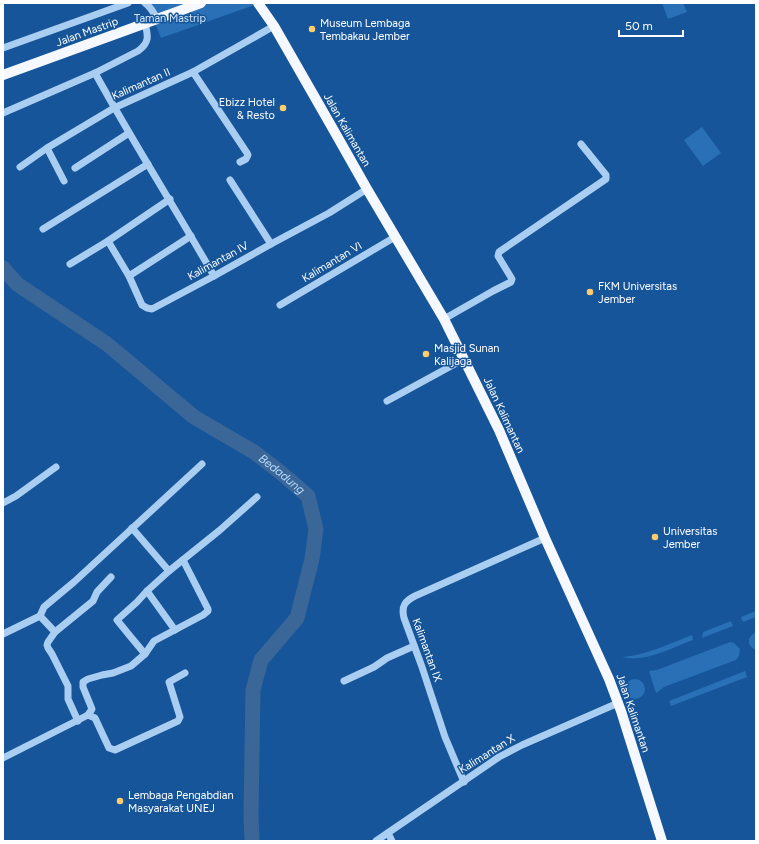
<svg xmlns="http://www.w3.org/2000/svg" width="759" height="844" font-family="Figtree,sans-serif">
<rect width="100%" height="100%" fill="#165599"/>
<!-- green -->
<g fill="#2970b7">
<polygon points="147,3 260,3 161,38"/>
<polygon points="662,3 683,3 687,12 668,19"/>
<polygon points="702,127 721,153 703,166 684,140"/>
<polygon points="756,611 756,617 743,622 741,617"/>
<polygon points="731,621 733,626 702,638 703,632"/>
<path d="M756,632V650C746,646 747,637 756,632Z"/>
<path d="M692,635L693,640C671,648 645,663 622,657C644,656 671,643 692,635Z"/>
<polygon points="730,642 734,643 740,649 739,656 736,660 664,687 656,693 649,671 657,670"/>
<polygon points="745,671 747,677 671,706 669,701"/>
<circle cx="635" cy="689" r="10"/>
</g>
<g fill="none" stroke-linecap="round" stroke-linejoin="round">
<!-- river -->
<path stroke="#3a6798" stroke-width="15" id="s1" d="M3,268L17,284L107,344L194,417L254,452L280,472L308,496L316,529L312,559L297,618L261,660L253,690L251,815L252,841"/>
<!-- minor -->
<g stroke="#aacef2" stroke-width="7">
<path d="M145,3C151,7 154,13 157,19"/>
<polyline points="3,48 128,3"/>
<polyline points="193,72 247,153 248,155 246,159 240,162"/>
<path d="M95,73C133,142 175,208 214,276"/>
<path d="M3,113L95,73L138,51C150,42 148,36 145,23"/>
<polyline points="47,148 64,181"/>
<polyline points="20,167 47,148 114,108 193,72 274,26"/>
<polyline points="75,168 129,133"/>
<polyline points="230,180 271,244"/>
<polyline points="43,229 148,164"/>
<polyline points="108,241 129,276 142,305 147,308 152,309 214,276 271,244 329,213 367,189"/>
<polyline points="70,264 108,241 170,199"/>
<polyline points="129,276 191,236"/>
<polyline points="280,305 395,237"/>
<polyline points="444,319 493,291 511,282 512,279 498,256 499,252 606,179 606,175 581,144"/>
<polyline points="387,401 464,359"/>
<polyline points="3,503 16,496 56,467"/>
<polyline points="132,528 169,571 220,530 257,497"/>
<polyline points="169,571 147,591 175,630"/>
<polyline points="40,616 44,607 74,582 202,464"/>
<polyline points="40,616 55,632 48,642 47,645 48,648 52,654 68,686 68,699 78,721"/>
<polyline points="55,632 93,601 97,592 111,577"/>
<polyline points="3,634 40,616"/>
<polyline points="145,654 130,636 117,620 137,602 147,591"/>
<polyline points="344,681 374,667 387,658 414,646"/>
<polyline points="88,715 92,709 83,687 83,682 88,679 102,675 113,673 131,666 145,654 154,641 203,615 208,611 208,609 183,560"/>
<polyline points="3,758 88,715 95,718 109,748 115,750 178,721 180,717 169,682 185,673"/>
<path d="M464,782L445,737L422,667L404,618C401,606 405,601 415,596L545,538"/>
<polyline points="388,833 392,841"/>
<polyline points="376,841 499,757 522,745 618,703"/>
</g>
<!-- major -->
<g stroke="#f5f9ff" stroke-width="10">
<polyline points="258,3 274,26 333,129 367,189 444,319 499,430 545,538 609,679 621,711 662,841"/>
<polyline points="3,75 201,3"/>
</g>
</g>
<!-- markers -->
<g fill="#ffcd6b" stroke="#165599" stroke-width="1.5">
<circle cx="312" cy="29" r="4"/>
<circle cx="283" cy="108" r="4"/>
<circle cx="590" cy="292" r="4"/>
<circle cx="426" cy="354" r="4"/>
<circle cx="655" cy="537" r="4"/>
<circle cx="120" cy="801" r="4"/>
</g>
<g text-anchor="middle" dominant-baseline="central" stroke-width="3" stroke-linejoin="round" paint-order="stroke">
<!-- park labels -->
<g font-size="11" fill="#d2e7fc" stroke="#165599">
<text x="170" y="18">Taman Mastrip</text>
</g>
<!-- poi labels -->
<g font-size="11" fill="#fff" stroke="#165599" text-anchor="start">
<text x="320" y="23">Museum Lembaga<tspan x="320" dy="13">Tembakau Jember</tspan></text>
<text x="275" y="102" text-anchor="end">Ebizz Hotel<tspan x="275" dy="13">&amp; Resto</tspan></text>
<text x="598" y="286">FKM Universitas<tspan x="598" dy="13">Jember</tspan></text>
<text x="434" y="348">Masjid Sunan<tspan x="434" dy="13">Kalijaga</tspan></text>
<text x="663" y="531">Universitas<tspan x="663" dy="13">Jember</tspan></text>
<text x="128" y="795">Lembaga Pengabdian<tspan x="128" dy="13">Masyarakat UNEJ</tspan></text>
</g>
<!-- street labels -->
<g font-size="11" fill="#fff" stroke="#165599">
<text transform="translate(87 32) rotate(-20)">Jalan Mastrip</text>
<text transform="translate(141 84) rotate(-24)">Kalimantan II</text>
<text transform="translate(347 130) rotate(60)">Jalan Kalimantan</text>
<text transform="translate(218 261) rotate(-29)">Kalimantan IV</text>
<text transform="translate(332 262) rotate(-31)">Kalimantan VI</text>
<text transform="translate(504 415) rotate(65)">Jalan Kalimantan</text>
<text transform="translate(427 650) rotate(70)">Kalimantan IX</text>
<text transform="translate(633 713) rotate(71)">Jalan Kalimantan</text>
<text transform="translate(487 754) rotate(-32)">Kalimantan X</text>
</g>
<!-- water labels -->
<g font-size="12" font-style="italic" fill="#b7d8f9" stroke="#165599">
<text stroke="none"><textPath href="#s1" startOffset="348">Bedadung</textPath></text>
</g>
</g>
<!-- border -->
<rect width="759" height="844" fill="none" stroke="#ffffff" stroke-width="8"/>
<!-- scale -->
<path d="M619 30v6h64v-6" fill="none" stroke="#ffffff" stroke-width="2"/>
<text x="625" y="30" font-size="12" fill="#ffffff" stroke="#165599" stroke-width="3" paint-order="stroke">50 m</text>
</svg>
